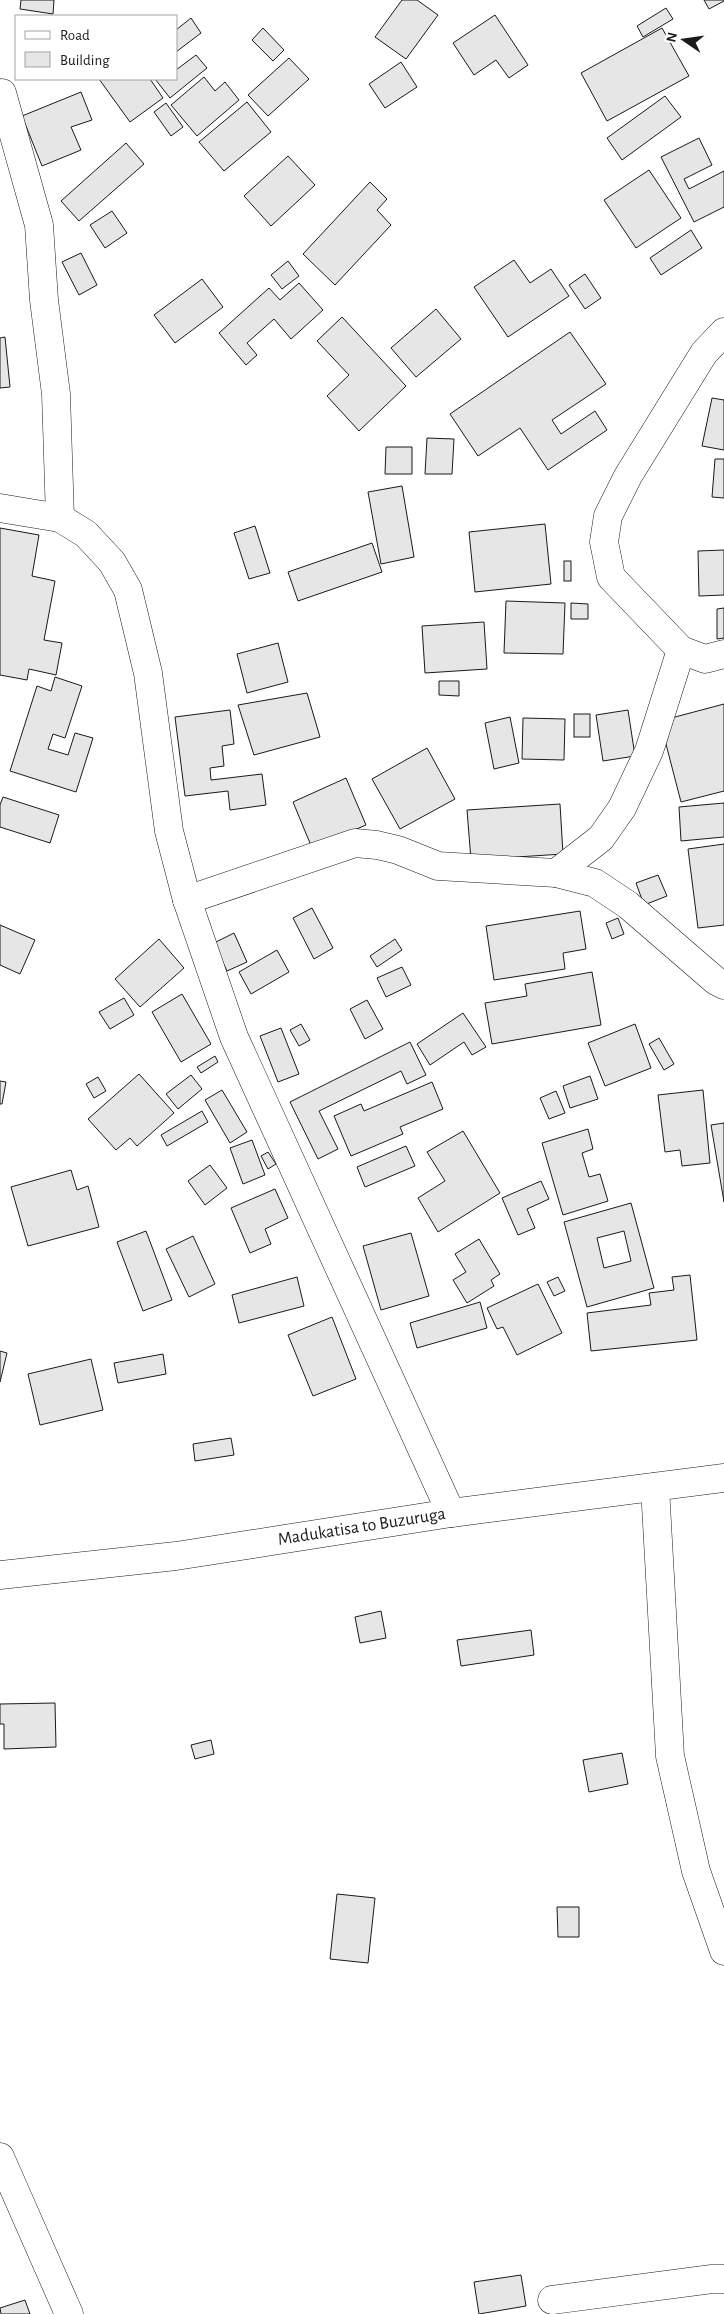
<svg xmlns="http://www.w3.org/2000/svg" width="724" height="2314" font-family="'Alegreya Sans',sans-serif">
<rect width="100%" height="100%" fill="#fff"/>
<!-- building -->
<g fill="#e6e6e6" stroke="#1a1a1a" fill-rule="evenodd">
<polygon points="21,0 54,0 53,14 20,9"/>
<polygon points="402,0 417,0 438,15 406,59 375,37"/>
<polygon points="704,0 724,0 724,1 709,9"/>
<polygon points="666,8 673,19 643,37 637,26"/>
<polygon points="495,15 528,65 509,78 496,60 474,75 453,43"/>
<polygon points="191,18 201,33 176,52 176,30"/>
<polygon points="263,28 284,50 273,61 252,40"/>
<polygon points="662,28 689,76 607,121 581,73"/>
<polygon points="196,55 207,68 170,98 155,79 176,79 176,70"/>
<polygon points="289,58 309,79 268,116 248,95"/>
<polygon points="401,62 417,87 385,108 369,84"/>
<polygon points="204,77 215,91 225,82 239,100 197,136 171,105"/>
<polygon points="99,79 150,79 163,98 130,122"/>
<polygon points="81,92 92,120 71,127 81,150 42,166 22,116"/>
<polygon points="665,96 681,117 622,160 607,138"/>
<polygon points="247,102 271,132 224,171 199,142"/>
<polygon points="166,103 183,127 171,136 154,112"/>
<polygon points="699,138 712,165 684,179 689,189 724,171 724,207 694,222 661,157"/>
<polygon points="126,143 144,164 79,221 61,201"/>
<polygon points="288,156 315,185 271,226 244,196"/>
<polygon points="649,170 681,218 636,248 604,200"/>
<polygon points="370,182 387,199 377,210 391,225 335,285 303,254"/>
<polygon points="112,211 127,233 105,248 90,225"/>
<polygon points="691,230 702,248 661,275 650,258"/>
<polygon points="81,253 97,285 79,295 62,262"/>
<polygon points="514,260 530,283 551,269 569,296 508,337 474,287"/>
<polygon points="288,261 299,276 282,289 271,275"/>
<polygon points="585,274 601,298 585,309 569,285"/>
<polygon points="202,279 223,307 175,343 154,315"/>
<polygon points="299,283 323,310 291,339 274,319 247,343 257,355 246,365 219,333 269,288 280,300"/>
<polygon points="436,309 461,339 416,377 391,348"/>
<polygon points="342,317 406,386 359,431 327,396 349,375 317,341"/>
<polygon points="570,332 606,384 552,420 561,434 595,411 607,430 548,470 520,428 478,456 450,414"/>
<polygon points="5,337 10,387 0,388 0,338"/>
<polygon points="712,398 724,400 724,450 702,446"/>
<polygon points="427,438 454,439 452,474 425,474"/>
<polygon points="386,447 412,447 412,474 385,474"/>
<polygon points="715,459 724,459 724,498 712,497"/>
<polygon points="402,486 414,557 381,564 368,492"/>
<polygon points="545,524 551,584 475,592 469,532"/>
<polygon points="255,526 270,573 249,579 234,533"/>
<polygon points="0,528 39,535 32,576 55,581 44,640 62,643 56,675 29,669 27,680 0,675"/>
<polygon points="372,543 382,572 298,601 288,572"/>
<polygon points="724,550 724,595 699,596 698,551"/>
<rect x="564" y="561" width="7" height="20"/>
<polygon points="506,601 565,603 563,654 504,653"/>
<polygon points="571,603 588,604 588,619 571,619"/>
<polygon points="724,608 724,638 717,639 717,609"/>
<polygon points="484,622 487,669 425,673 422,626"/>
<polygon points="278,643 288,682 247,693 237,654"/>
<polygon points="55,677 82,686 65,738 53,734 48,749 68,755 75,733 93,738 76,792 10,771 37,686 51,691"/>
<polygon points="439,681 459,681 459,696 439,695"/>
<polygon points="307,693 320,737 254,755 238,705"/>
<polygon points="724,704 724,791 681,802 660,721"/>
<polygon points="230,710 234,744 222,746 224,766 210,768 211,780 262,774 266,805 230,810 228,791 185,796 175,717"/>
<polygon points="628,710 635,756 603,761 596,715"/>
<rect x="574" y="714" width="16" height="23"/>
<polygon points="510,717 519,763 494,769 485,723"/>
<polygon points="523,718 565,719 564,760 522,759"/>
<polygon points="427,748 455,799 400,829 372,779"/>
<polygon points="346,778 366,825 312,848 293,802"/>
<polygon points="3,797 59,815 50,843 0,827 0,805"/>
<polygon points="724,803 724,837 681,841 679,807"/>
<polygon points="560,804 563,854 471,860 467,810"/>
<polygon points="724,844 724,925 698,928 688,849"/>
<polygon points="658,875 667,896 644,905 636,883"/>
<polygon points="312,908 333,948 314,959 293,918"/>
<polygon points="580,911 586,949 563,953 565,969 494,980 486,926"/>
<polygon points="618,918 624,934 612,939 606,923"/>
<polygon points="0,925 35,940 20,974 0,965"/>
<polygon points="234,933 247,962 227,971 214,943"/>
<polygon points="159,939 184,968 140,1007 115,979"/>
<polygon points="395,939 402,950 377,967 370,956"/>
<polygon points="277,950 289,972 251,994 239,972"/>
<polygon points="402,967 411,985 386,997 377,978"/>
<polygon points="592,972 601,1025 492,1044 485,1003 527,996 525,984"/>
<polygon points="182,994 211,1044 181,1062 152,1012"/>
<polygon points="124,998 134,1015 110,1029 99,1012"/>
<polygon points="367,1000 383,1029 365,1039 350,1009"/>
<polygon points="463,1013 486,1047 472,1055 464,1042 430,1065 417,1044"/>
<polygon points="301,1024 310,1040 299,1046 290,1030"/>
<polygon points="635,1024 651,1068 605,1086 588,1043"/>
<polygon points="281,1028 299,1074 278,1082 260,1036"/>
<polygon points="659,1038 674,1064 664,1070 649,1044"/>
<polygon points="410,1042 426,1075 407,1084 401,1071 319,1111 338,1149 318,1159 290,1102"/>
<polygon points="215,1056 218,1062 201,1073 197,1067"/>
<polygon points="139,1074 174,1113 137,1146 130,1138 116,1150 88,1119"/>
<polygon points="191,1075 202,1089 178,1109 166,1094"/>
<polygon points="590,1076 598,1099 570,1108 563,1086"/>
<polygon points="98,1077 106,1091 94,1098 86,1084"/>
<polygon points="0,1081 6,1082 2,1104 0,1104"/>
<polygon points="432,1082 443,1109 400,1127 403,1134 351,1156 334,1116 361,1104 364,1111"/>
<polygon points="222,1090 247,1132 230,1143 205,1100"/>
<polygon points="703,1090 710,1163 682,1166 680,1150 665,1152 658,1095"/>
<polygon points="556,1091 565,1113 549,1119 540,1098"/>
<polygon points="202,1111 208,1122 167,1146 161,1135"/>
<polygon points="724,1123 724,1202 711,1125"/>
<polygon points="588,1129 593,1149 582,1153 589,1177 600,1174 608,1201 563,1215 542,1143"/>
<polygon points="463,1131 500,1193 438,1232 418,1198 445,1181 427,1152"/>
<polygon points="252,1140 265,1175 243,1184 230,1148"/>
<polygon points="406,1146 415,1166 365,1187 357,1167"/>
<polygon points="268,1152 276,1164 268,1169 261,1156"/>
<polygon points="210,1165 227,1188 205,1205 188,1181"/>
<polygon points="71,1170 77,1190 88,1186 99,1227 28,1246 11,1187"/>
<polygon points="541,1181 549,1199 527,1209 535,1228 518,1235 502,1198"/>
<polygon points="275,1189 288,1218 265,1229 271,1244 250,1253 231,1208"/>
<path d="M631,1203L654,1288L587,1307L564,1222ZM624,1231L631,1261L604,1268L597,1238Z"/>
<polygon points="146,1231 172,1300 143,1311 117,1242"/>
<polygon points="411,1233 429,1296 381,1310 363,1246"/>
<polygon points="193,1236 215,1284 189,1297 166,1249"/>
<polygon points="479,1239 500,1274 491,1280 494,1286 467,1303 453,1280 466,1272 455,1254"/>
<polygon points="690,1275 697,1340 591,1351 587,1313 651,1305 649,1293 674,1290 672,1277"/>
<polygon points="297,1277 304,1306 239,1323 232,1295"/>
<polygon points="558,1277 565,1291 554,1296 547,1282"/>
<polygon points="538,1284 562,1333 517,1355 503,1327 497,1329 487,1308"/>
<polygon points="480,1302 487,1328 417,1348 410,1323"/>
<polygon points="332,1317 356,1379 313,1396 288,1335"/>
<polygon points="0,1351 7,1353 0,1382"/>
<polygon points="163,1354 166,1374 118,1383 114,1363"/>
<polygon points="91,1359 103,1410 40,1425 28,1374"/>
<polygon points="231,1438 234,1455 195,1461 193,1444"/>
<polygon points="381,1611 386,1638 360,1643 355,1617"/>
<polygon points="531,1630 534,1655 461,1666 457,1640"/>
<polygon points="55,1703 56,1747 4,1749 4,1724 0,1724 0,1704"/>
<polygon points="211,1740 214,1754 195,1759 191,1745"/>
<polygon points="622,1753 628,1784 589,1792 583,1760"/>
<polygon points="337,1894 375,1898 368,1963 330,1959"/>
<polygon points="557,1907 579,1907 579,1937 558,1937"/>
<polygon points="521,2275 526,2306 479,2314 474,2282"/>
<polygon points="25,2300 30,2314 1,2314 0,2308"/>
</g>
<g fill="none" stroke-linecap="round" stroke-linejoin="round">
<defs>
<g id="street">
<polyline points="2,93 39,225 44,300 56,394 60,518"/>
<polyline points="724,332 704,353 628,476 608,516 604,542 611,577 681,650 705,659 724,654"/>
<polyline points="0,508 60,518 86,534 112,562 128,590 148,673 169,831 187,900 234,1037 451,1513"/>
<polyline points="556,873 601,838 622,808 649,751 681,650"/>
<polyline points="187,900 355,843 377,845 398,850 438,866 556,873 595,883 628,905 716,981 724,985"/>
<polyline points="655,1487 670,1756 696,1871 724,1951"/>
<polyline points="0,2157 69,2314"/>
<polyline points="552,2300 712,2279 724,2279"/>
</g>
<g id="secondary">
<path id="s1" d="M0,1575L176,1556L451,1513L724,1478"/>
</g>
</defs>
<!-- street casing -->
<use href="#street" stroke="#1a1a1a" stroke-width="29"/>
<!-- secondary casing -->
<use href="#secondary" stroke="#1a1a1a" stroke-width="29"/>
<!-- street -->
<use href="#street" stroke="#fff" stroke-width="28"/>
<!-- secondary -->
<use href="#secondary" stroke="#fff" stroke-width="28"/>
</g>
<g text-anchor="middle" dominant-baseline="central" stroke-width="4" stroke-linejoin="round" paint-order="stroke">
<!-- street labels -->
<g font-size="18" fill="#1a1a1a" stroke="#fff">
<text stroke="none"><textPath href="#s1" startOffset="365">Madukatisa to Buzuruga</textPath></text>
</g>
</g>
<!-- legend -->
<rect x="15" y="15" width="162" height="65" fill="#ffffff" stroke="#a3a3a3"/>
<rect x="25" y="31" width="25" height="8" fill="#ffffff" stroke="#a3a3a3"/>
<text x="60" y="40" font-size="15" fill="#1a1a1a">Road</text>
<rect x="25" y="52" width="25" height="15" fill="#e6e6e6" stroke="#a3a3a3"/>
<text x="60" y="65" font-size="15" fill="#1a1a1a">Building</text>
<!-- north arrow -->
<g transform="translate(684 40) rotate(283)" stroke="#ffffff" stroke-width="4" paint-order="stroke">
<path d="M0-4L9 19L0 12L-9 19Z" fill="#1a1a1a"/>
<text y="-8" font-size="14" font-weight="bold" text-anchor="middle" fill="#1a1a1a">N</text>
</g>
</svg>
